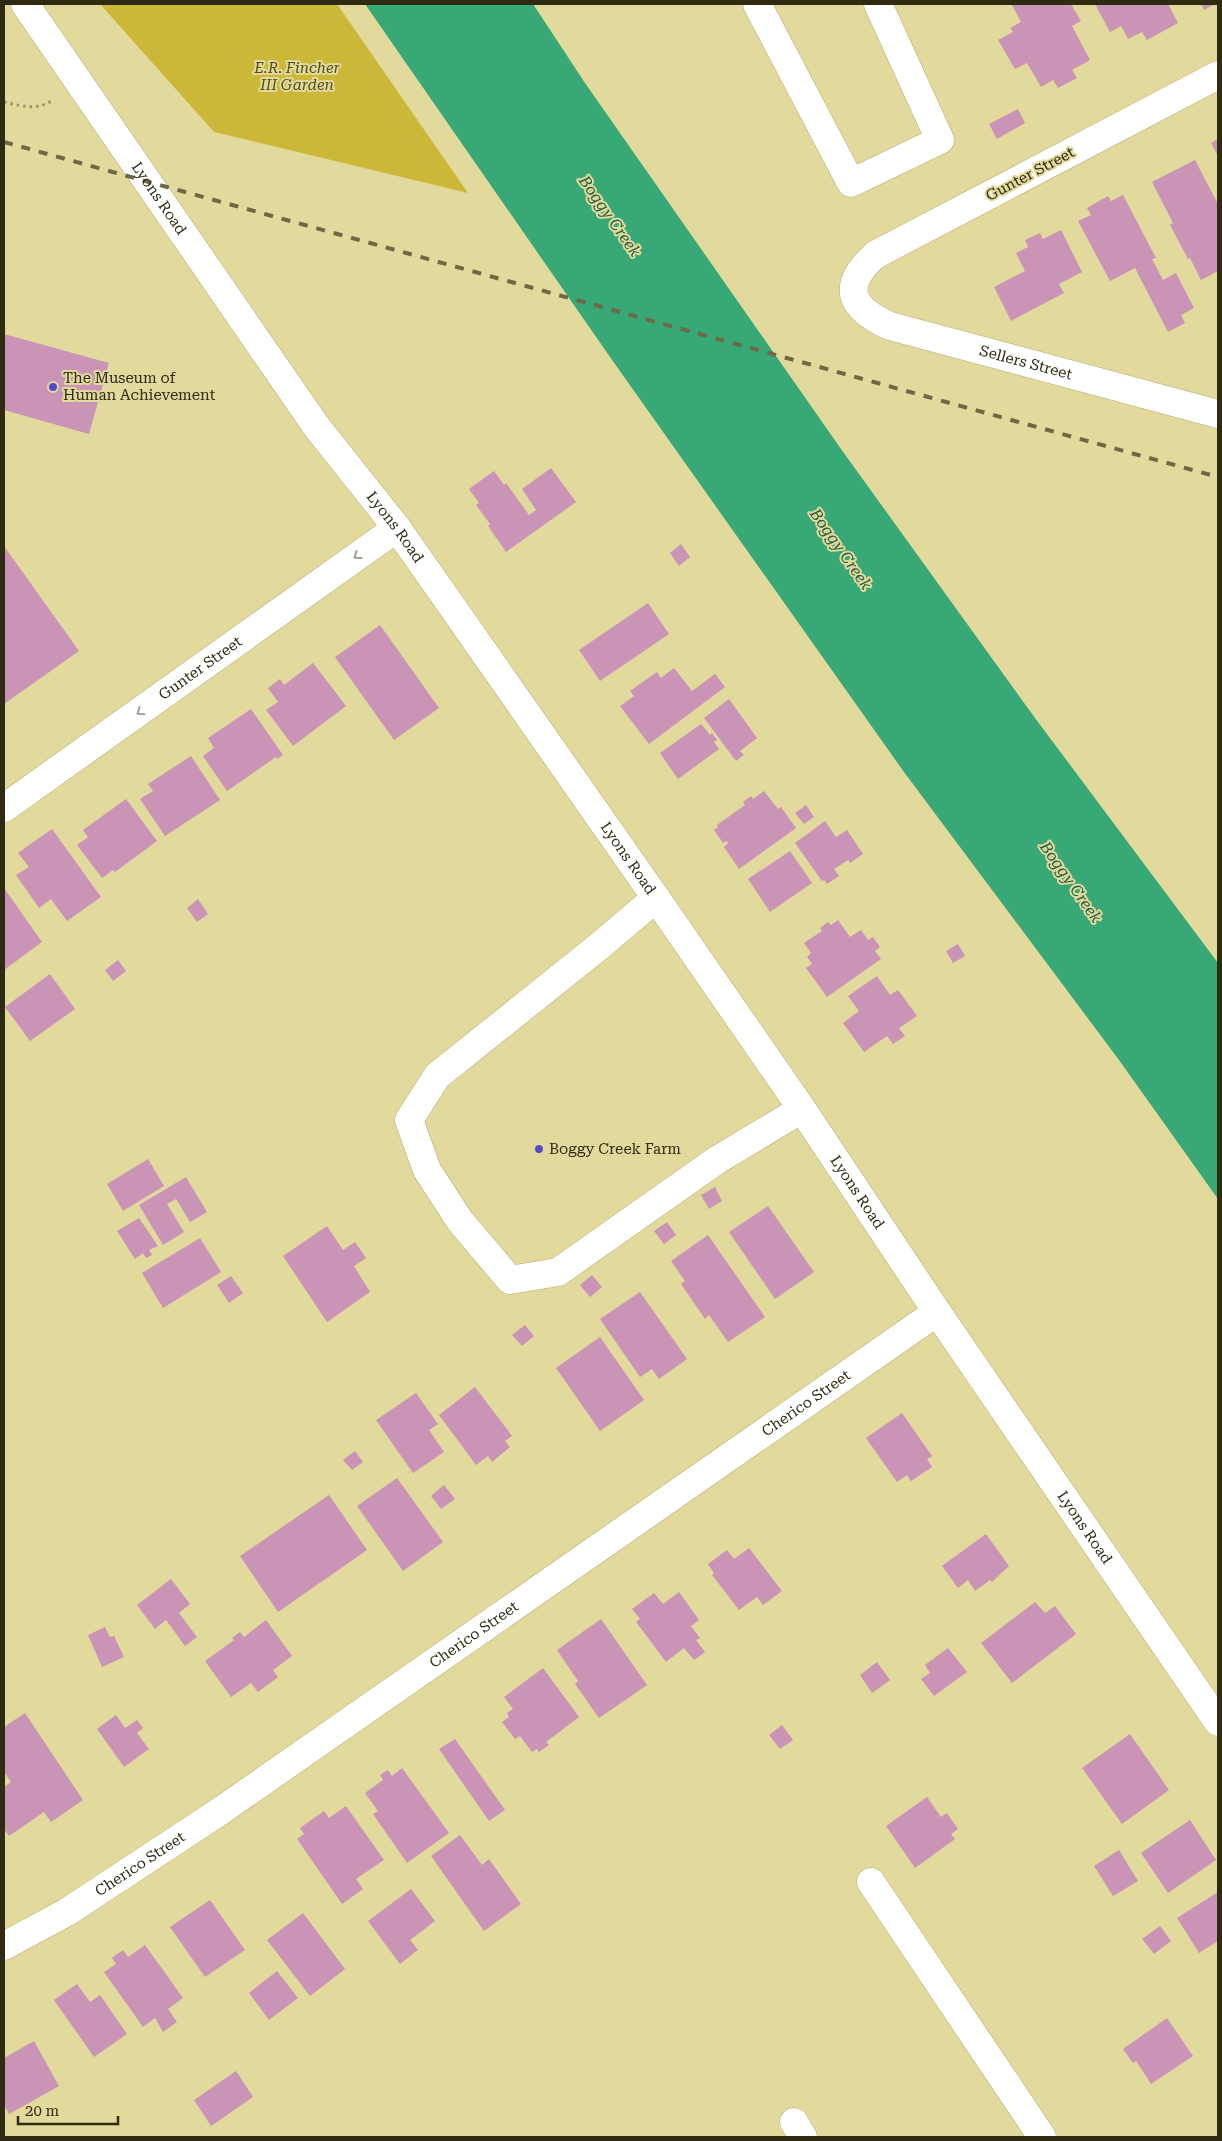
<svg xmlns="http://www.w3.org/2000/svg" width="1222" height="2141" font-family="'Roboto Serif',serif">
<rect width="100%" height="100%" fill="#e2d99d"/>
<!-- green -->
<polygon fill="#ccb838" points="100,4 337,4 468,193 214,132"/>
<!-- water -->
<polygon fill="#37a876" points="365,4 533,4 585,83 841,449 1035,718 1218,963 1218,1199 1119,1060 904,772 610,357"/>
<!-- building -->
<g fill="#c994b6">
<polygon points="1015,4 1071,4 1081,21 1072,26 1090,60 1072,70 1077,78 1058,88 1053,80 1041,87 1027,63 1015,69 998,40 1013,32 1010,28 1021,22 1012,5"/>
<polygon points="1095,4 1168,4 1178,23 1147,40 1142,32 1128,39 1121,26 1110,32"/>
<polygon points="1201,4 1215,4 1204,10"/>
<polygon points="1018,109 1025,123 997,139 989,124"/>
<polygon points="1218,139 1218,156 1211,143"/>
<polygon points="1195,160 1218,204 1218,271 1201,280 1190,258 1188,259 1170,225 1173,223 1152,182"/>
<polygon points="1123,195 1156,258 1152,259 1163,280 1176,273 1194,308 1181,315 1185,323 1168,332 1135,268 1110,281 1078,221 1091,215 1087,208 1108,196 1111,201"/>
<polygon points="1061,230 1082,272 1059,284 1064,293 1011,321 994,287 1025,271 1016,253 1028,247 1025,240 1040,233 1043,239"/>
<polygon points="4,334 109,363 89,434 4,410"/>
<polygon points="551,468 576,502 506,552 488,526 490,524 476,505 479,503 469,489 494,471 504,485 506,483 529,515 536,510 522,489"/>
<polygon points="681,544 690,557 679,566 670,553"/>
<polygon points="4,546 79,651 4,704"/>
<polygon points="648,603 669,634 600,681 579,650"/>
<polygon points="380,625 439,708 394,740 335,657"/>
<polygon points="313,663 346,706 293,746 266,710 278,702 268,688 280,679 284,685"/>
<polygon points="674,668 692,691 715,674 725,687 649,744 620,706 634,696 630,691 657,672 661,678"/>
<polygon points="729,699 757,738 740,751 744,755 736,761 704,718"/>
<polygon points="251,709 283,755 277,759 276,757 227,791 203,756 214,748 208,738"/>
<polygon points="701,724 710,735 712,733 717,740 714,742 719,749 678,779 660,753"/>
<polygon points="191,756 220,800 165,836 140,799 153,791 148,784"/>
<polygon points="764,791 778,809 781,807 796,828 739,869 724,847 728,843 727,841 723,843 714,830 718,827 717,825 745,805 743,802 751,796 753,799"/>
<polygon points="126,799 157,841 115,872 113,870 102,878 77,845 88,837 83,830"/>
<polygon points="806,805 814,817 804,824 795,813"/>
<polygon points="825,821 836,837 847,830 863,854 850,863 848,860 834,869 839,876 827,884 824,880 822,881 795,843"/>
<polygon points="52,829 101,897 67,921 51,899 39,908 16,875 29,867 18,853"/>
<polygon points="790,851 812,883 770,912 748,879"/>
<polygon points="4,888 42,942 4,970"/>
<polygon points="198,899 208,914 197,922 187,908"/>
<polygon points="838,920 850,937 861,930 868,940 873,937 880,947 875,951 881,959 827,997 806,968 812,964 807,957 811,953 804,943 822,931 820,928 828,922 831,925"/>
<polygon points="958,944 965,956 953,963 946,951"/>
<polygon points="118,960 126,971 113,981 105,970"/>
<polygon points="50,974 75,1009 30,1041 5,1007"/>
<polygon points="877,976 890,995 898,990 917,1016 899,1028 905,1036 893,1044 887,1036 864,1052 843,1023 859,1011 848,996"/>
<polygon points="148,1159 164,1186 123,1211 107,1184"/>
<polygon points="186,1177 207,1212 190,1222 176,1199 167,1204 184,1232 163,1245 139,1205"/>
<polygon points="715,1187 722,1201 709,1209 701,1195"/>
<polygon points="768,1206 814,1272 775,1299 729,1232"/>
<polygon points="139,1218 158,1246 149,1250 152,1255 146,1258 143,1253 135,1259 117,1231"/>
<polygon points="667,1222 676,1235 664,1244 654,1231"/>
<polygon points="327,1226 343,1250 355,1242 366,1258 354,1266 370,1292 327,1322 283,1256"/>
<polygon points="708,1235 765,1317 728,1342 709,1315 705,1319 681,1284 685,1281 671,1261"/>
<polygon points="200,1238 221,1272 163,1308 142,1273"/>
<polygon points="592,1275 602,1287 590,1297 580,1285"/>
<polygon points="231,1276 243,1293 229,1303 217,1285"/>
<polygon points="640,1292 687,1359 659,1379 652,1369 640,1377 600,1319"/>
<polygon points="525,1325 534,1336 522,1346 512,1335"/>
<polygon points="600,1337 644,1400 600,1431 556,1368"/>
<polygon points="475,1387 512,1436 505,1441 510,1447 492,1462 488,1456 476,1465 439,1415"/>
<polygon points="416,1393 438,1424 429,1430 444,1452 413,1473 376,1420"/>
<polygon points="902,1413 932,1456 927,1459 932,1467 911,1481 907,1475 897,1482 866,1438"/>
<polygon points="355,1451 363,1462 352,1470 343,1460"/>
<polygon points="397,1478 443,1542 403,1571 357,1506"/>
<polygon points="444,1485 455,1499 441,1509 431,1496"/>
<polygon points="329,1495 367,1550 278,1612 240,1556"/>
<polygon points="986,1534 1009,1566 992,1582 990,1580 975,1591 968,1580 958,1588 942,1566"/>
<polygon points="749,1548 782,1591 763,1605 757,1597 739,1610 712,1575 714,1573 708,1564 727,1550 734,1559"/>
<polygon points="171,1579 190,1604 179,1613 197,1637 185,1646 166,1620 155,1629 137,1605"/>
<polygon points="679,1592 699,1620 691,1626 700,1638 696,1640 705,1652 694,1660 684,1648 666,1662 636,1622 640,1619 632,1609 654,1593 663,1604"/>
<polygon points="1035,1602 1045,1613 1055,1606 1076,1634 1012,1683 981,1643"/>
<polygon points="601,1619 647,1685 599,1718 575,1684 578,1681 557,1650"/>
<polygon points="266,1620 292,1656 273,1670 278,1677 258,1692 251,1683 231,1697 205,1661 234,1640 232,1638 240,1632 244,1637"/>
<polygon points="105,1627 110,1637 114,1636 124,1657 102,1667 88,1635"/>
<polygon points="948,1648 967,1672 934,1696 921,1679 930,1673 925,1665"/>
<polygon points="877,1662 890,1680 872,1693 860,1675"/>
<polygon points="543,1668 579,1717 546,1742 549,1745 539,1752 537,1749 532,1752 520,1736 515,1739 502,1722 509,1717 507,1713 513,1709 504,1697"/>
<polygon points="25,1713 83,1800 51,1822 44,1812 9,1836 4,1829 4,1787 11,1782 4,1772 4,1727"/>
<polygon points="116,1715 125,1728 137,1720 143,1728 137,1733 149,1749 124,1767 97,1729"/>
<polygon points="782,1725 793,1740 780,1749 769,1735"/>
<polygon points="1130,1734 1169,1790 1122,1824 1082,1768"/>
<polygon points="455,1739 505,1810 489,1821 439,1749"/>
<polygon points="402,1768 449,1833 407,1863 373,1814 378,1811 365,1793 383,1780 380,1775 388,1770 392,1776"/>
<polygon points="927,1797 941,1817 947,1813 958,1829 951,1834 955,1839 915,1868 886,1826"/>
<polygon points="346,1806 384,1860 356,1879 363,1889 342,1904 297,1839 304,1834 300,1828 324,1811 329,1818"/>
<polygon points="1190,1820 1216,1860 1168,1893 1141,1853"/>
<polygon points="460,1835 482,1865 489,1859 521,1904 484,1931 431,1856"/>
<polygon points="1119,1850 1138,1881 1113,1896 1094,1866"/>
<polygon points="411,1889 435,1921 410,1940 418,1950 400,1964 368,1921"/>
<polygon points="1218,1892 1218,1941 1199,1953 1177,1918"/>
<polygon points="210,1900 245,1950 205,1977 170,1927"/>
<polygon points="303,1913 345,1969 310,1996 267,1940"/>
<polygon points="1160,1926 1171,1941 1154,1954 1142,1939"/>
<polygon points="145,1945 183,1998 168,2009 177,2022 163,2032 155,2018 143,2027 104,1972 116,1964 112,1958 123,1950 128,1957"/>
<polygon points="277,1971 298,1998 269,2020 249,1993"/>
<polygon points="77,1984 90,2002 100,1995 127,2034 94,2057 54,2000"/>
<polygon points="1167,2018 1193,2056 1151,2084 1136,2061 1133,2063 1123,2049"/>
<polygon points="34,2041 59,2086 9,2114 4,2105 4,2058"/>
<polygon points="236,2071 253,2097 211,2126 194,2100"/>
</g>
<g fill="none" stroke-linecap="round" stroke-linejoin="round">
<defs>
<g id="minor">
<path id="s1" d="M25,4L316,426L397,528L656,898L802,1109L937,1312L1218,1722"/>
<polyline points="757,4 851,183 940,140 878,4"/>
<path id="s2" d="M1218,75L875,255C840,287 850,308 890,326L1218,414"/>
<path id="s3" d="M4,808L397,528"/>
<polyline points="656,898 597,948 437,1076 409,1120 427,1170 460,1221 510,1280 558,1272 717,1160 802,1109"/>
<polyline points="871,1882 1042,2137"/>
<path id="s4" d="M4,1946L67,1912L219,1812L937,1312"/>
<polyline points="794,2122 803,2137"/>
</g>
</defs>
<!-- minor casing -->
<use href="#minor" stroke="#b4ab71" stroke-width="29"/>
<!-- path -->
<path stroke="#9c9567" stroke-width="3" stroke-dasharray="2.5 4" stroke-linecap="butt" d="M4,102C22,106 37,111 53,100"/>
<!-- minor -->
<use href="#minor" stroke="#fff" stroke-width="28"/>
<!-- rail -->
<polyline stroke="#6e6843" stroke-width="4" stroke-dasharray="9 9" stroke-linecap="butt" points="4,142 1218,477"/>
</g>
<!-- one-way arrows -->
<defs><path id="oneway-chevron" d="M-2-3.5L2.5 0L-2 3.5" fill="none" stroke-width="1.6" stroke-linecap="round" stroke-linejoin="round" transform="scale(1.25)"/></defs>
<g stroke="#a1a095">
<use href="#oneway-chevron" transform="translate(357 556) rotate(144)"/>
<use href="#oneway-chevron" transform="translate(140 712) rotate(145)"/>
</g>
<!-- markers -->
<g fill="#534bc3" stroke="#e2d99d" stroke-width="2">
<circle cx="53" cy="387" r="5"/>
<circle cx="539" cy="1149" r="5"/>
</g>
<g text-anchor="middle" dominant-baseline="central" stroke-width="4" stroke-linejoin="round" paint-order="stroke">
<!-- park labels -->
<g font-size="15" font-style="italic" fill="#544b12" stroke="#e2d99d">
<text x="297" y="68">E.R. Fincher<tspan x="297" dy="17">III Garden</tspan></text>
</g>
<!-- street labels -->
<g font-size="15" fill="#2f2b13" stroke="#e2d99d">
<text transform="translate(1030 174) rotate(-28)">Gunter Street</text>
<text stroke="none"><textPath href="#s1" startOffset="236">Lyons Road</textPath></text>
<text stroke="none"><textPath href="#s2" startOffset="624">Sellers Street</textPath></text>
<text stroke="none"><textPath href="#s1" startOffset="641">Lyons Road</textPath></text>
<text stroke="none"><textPath href="#s3" startOffset="241">Gunter Street</textPath></text>
<text stroke="none"><textPath href="#s1" startOffset="1046">Lyons Road</textPath></text>
<text stroke="none"><textPath href="#s1" startOffset="1451">Lyons Road</textPath></text>
<text stroke="none"><textPath href="#s4" startOffset="969">Cherico Street</textPath></text>
<text stroke="none"><textPath href="#s1" startOffset="1856">Lyons Road</textPath></text>
<text stroke="none"><textPath href="#s4" startOffset="564">Cherico Street</textPath></text>
<text stroke="none"><textPath href="#s4" startOffset="159">Cherico Street</textPath></text>
</g>
<!-- poi labels -->
<g font-size="15" fill="#2f2b13" stroke="#e2d99d" text-anchor="start">
<text x="63" y="378">The Museum of<tspan x="63" dy="17">Human Achievement</tspan></text>
<text x="549" y="1149">Boggy Creek Farm</text>
</g>
<!-- water labels -->
<g font-size="16" font-style="italic" fill="#235c41" stroke="#e2d99d">
<text transform="translate(610 216) rotate(55)">Boggy Creek</text>
<text transform="translate(841 549) rotate(55)">Boggy Creek</text>
<text transform="translate(1071 882) rotate(55)">Boggy Creek</text>
</g>
</g>
<!-- border -->
<rect width="1222" height="2141" fill="none" stroke="#2f2b13" stroke-width="10"/>
<!-- scale -->
<path d="M18 2116v8h100v-8" fill="none" stroke="#2f2b13" stroke-width="2.5"/>
<text x="25" y="2116" font-size="15" fill="#2f2b13" stroke="#e2d99d" stroke-width="4" paint-order="stroke">20 m</text>
</svg>
